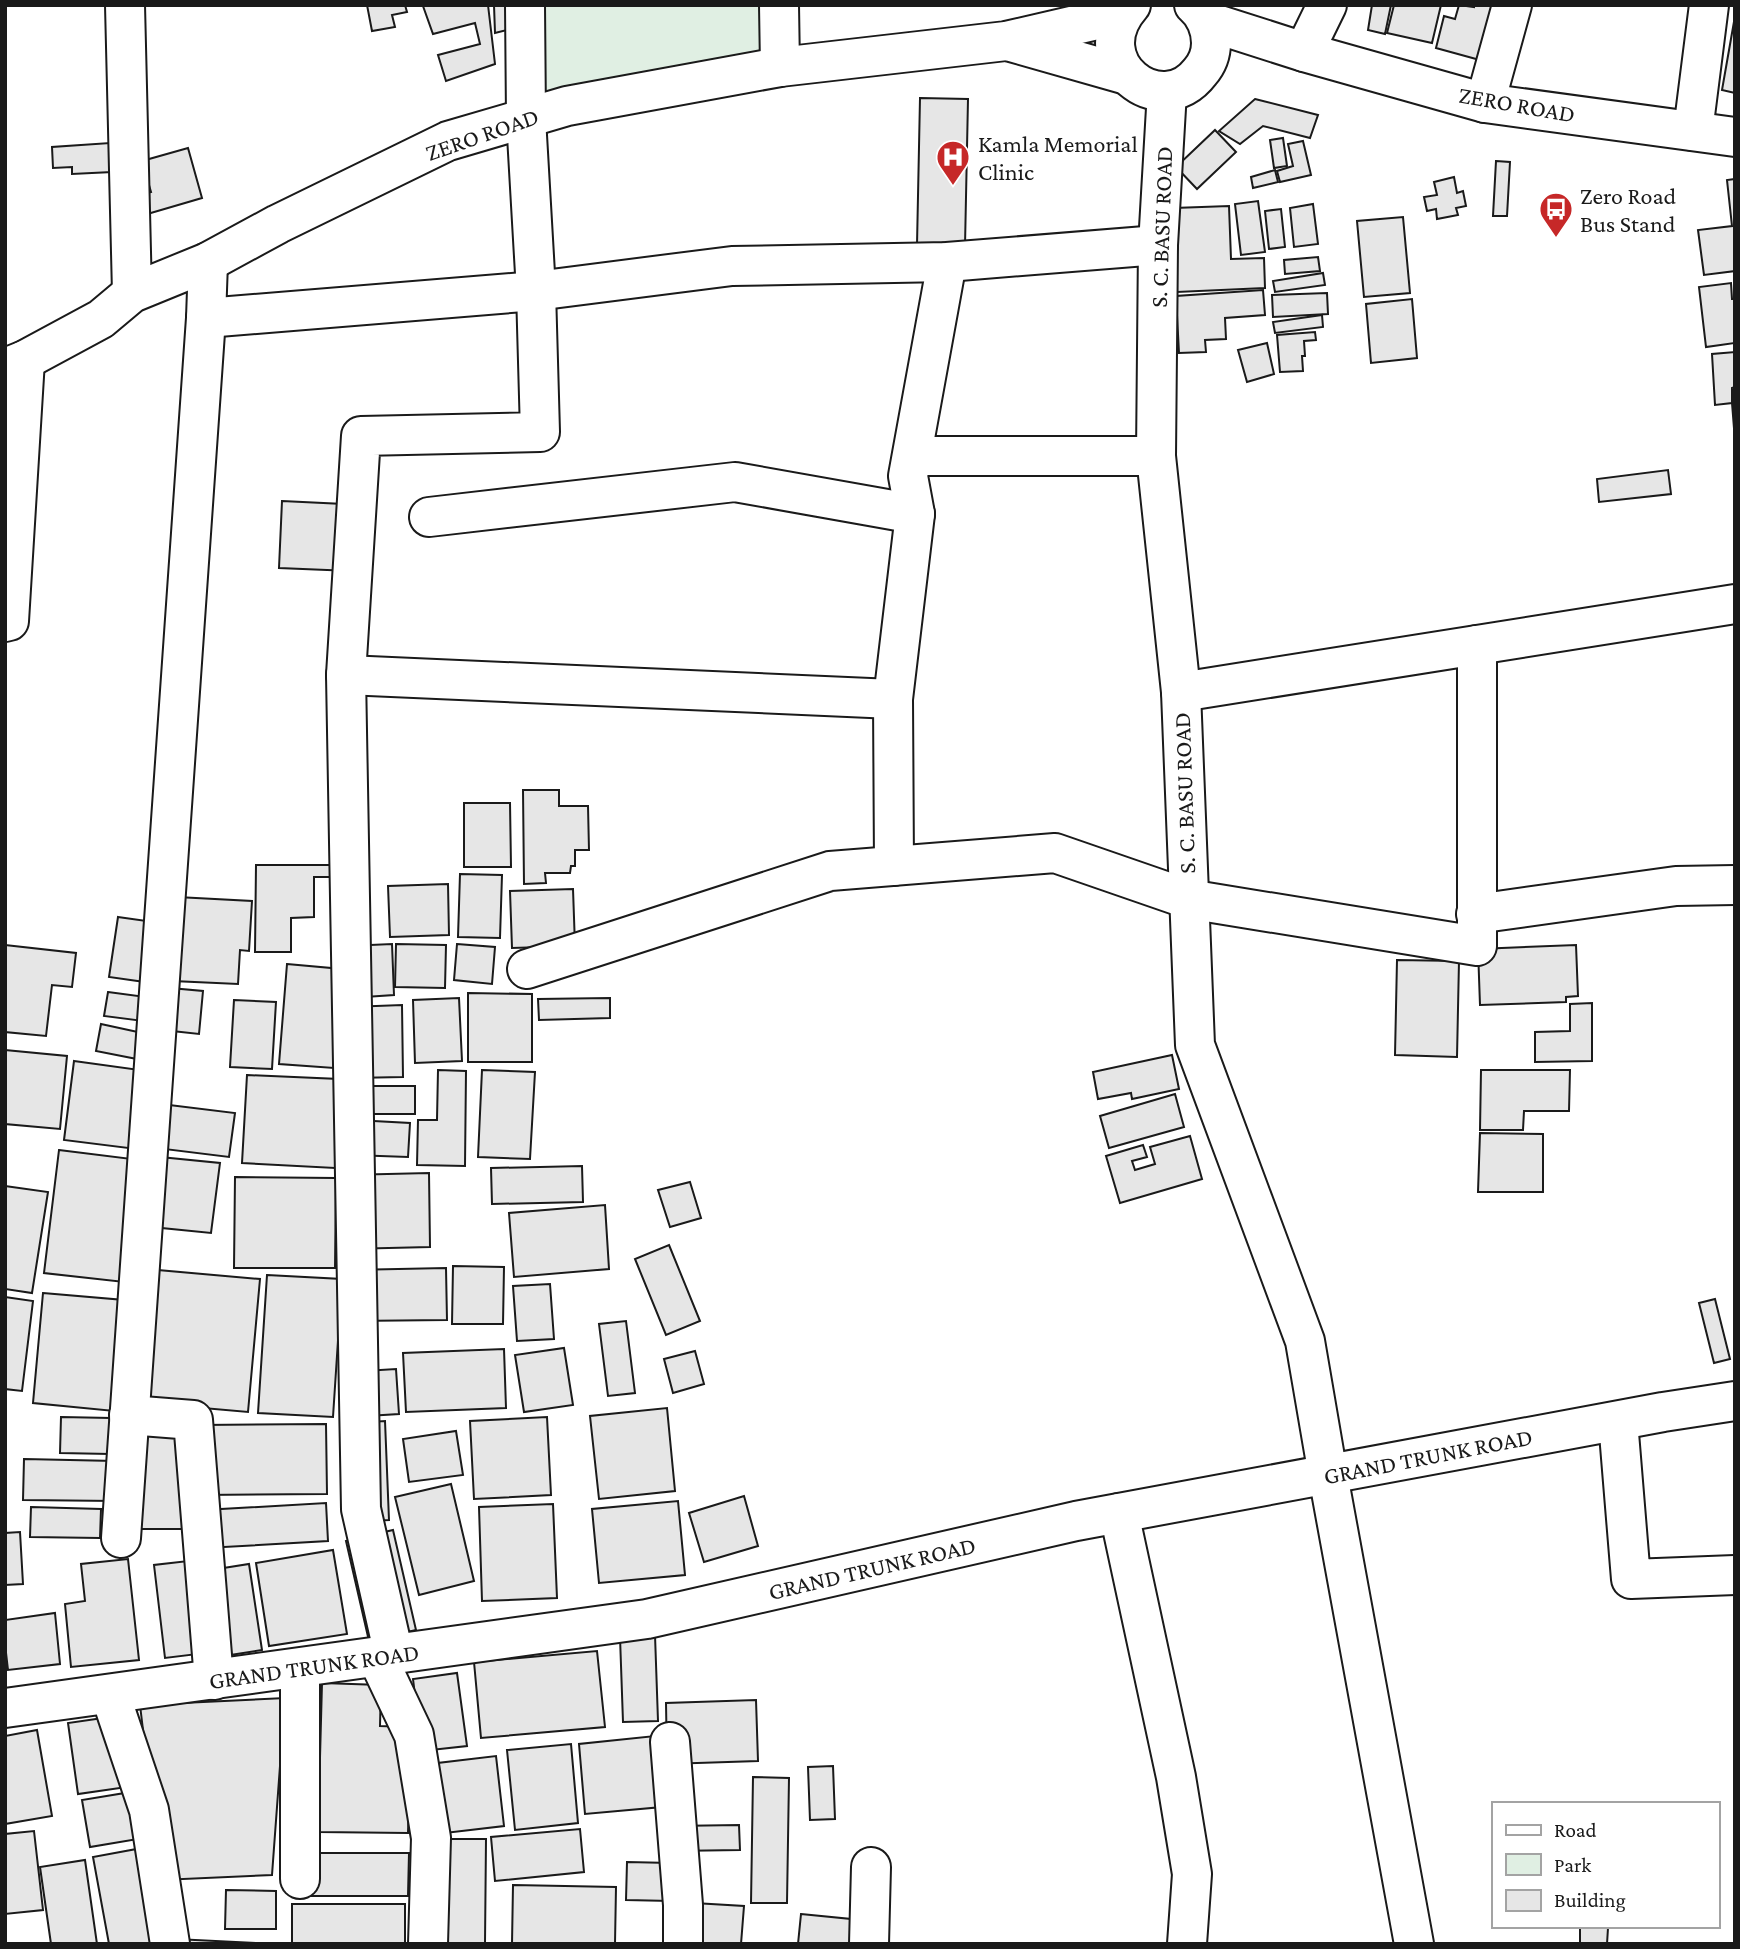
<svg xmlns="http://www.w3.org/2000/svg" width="1740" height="1949" font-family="'Crimson Pro',serif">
<rect width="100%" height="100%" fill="#fff"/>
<!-- green -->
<polygon fill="#e0efe3" stroke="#6a6a6a" stroke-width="2" points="525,5 779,5 780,67 526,118"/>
<!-- building -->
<g fill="#e6e6e6" stroke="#1a1a1a" stroke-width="2">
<polygon points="367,5 405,5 407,12 392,15 395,27 372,31"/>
<polygon points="488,5 495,64 446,81 438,55 480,44 475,23 433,34 423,6"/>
<polygon points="494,5 508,5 511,29 495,33"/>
<polygon points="1372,5 1391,5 1385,34 1368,30"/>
<polygon points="1394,5 1441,5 1432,43 1387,33"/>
<polygon points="1459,5 1474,7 1474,5 1503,5 1487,62 1436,48 1444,16 1455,19"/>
<polygon points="1735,16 1735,93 1722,90"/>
<polygon points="920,98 968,99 965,246 917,245"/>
<polygon points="1255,99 1318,115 1310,138 1263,126 1240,144 1219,131"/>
<polygon points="1215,130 1236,152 1197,189 1176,167"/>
<polygon points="1283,138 1287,166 1274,168 1270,140"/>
<polygon points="1303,141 1311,175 1280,182 1277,171 1293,166 1288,144"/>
<polygon points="110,143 112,172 72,174 72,167 53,168 52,147"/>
<polygon points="188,148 202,198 144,215 138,195 151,192 142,161"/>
<polygon points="1496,161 1510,162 1507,216 1493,216"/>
<polygon points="1275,170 1278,182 1253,188 1251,177"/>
<polygon points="1454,177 1457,193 1463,191 1466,206 1456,208 1458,215 1437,219 1436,209 1427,211 1424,197 1437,195 1434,182"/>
<polygon points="1735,179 1735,271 1704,275 1698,230 1732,226 1727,180"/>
<polygon points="1258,201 1265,252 1241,255 1235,204"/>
<polygon points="1313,204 1318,244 1294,247 1290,208"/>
<polygon points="1229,206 1231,259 1264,258 1265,288 1177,292 1174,208"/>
<polygon points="1281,209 1285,247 1269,249 1265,211"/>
<polygon points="1403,217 1410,293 1364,297 1357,221"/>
<polygon points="1318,257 1320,271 1285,274 1284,260"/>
<polygon points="1323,273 1325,285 1275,292 1273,281"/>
<polygon points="1731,283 1732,299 1735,299 1735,343 1706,347 1699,287"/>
<polygon points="1263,290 1265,315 1225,318 1226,339 1205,340 1206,352 1179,353 1176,296"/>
<polygon points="1327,293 1328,314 1273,317 1272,295"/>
<polygon points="1412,299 1417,358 1371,363 1366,304"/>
<polygon points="1322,315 1323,327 1275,333 1273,322"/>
<polygon points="1315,332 1316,340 1304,341 1305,356 1302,356 1303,371 1280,372 1277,335"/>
<polygon points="1267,343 1274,374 1247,382 1238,350"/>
<polygon points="1735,352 1735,387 1732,388 1732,403 1715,405 1712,354"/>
<polygon points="1732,403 1735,403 1735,441"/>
<polygon points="1668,470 1671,494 1599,502 1597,479"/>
<polygon points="282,501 364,505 351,571 279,568"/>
<polygon points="523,790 559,790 559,806 588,806 589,850 575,850 575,866 571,866 570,873 545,873 546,883 524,884"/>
<polygon points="464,803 510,803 511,867 464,867"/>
<polygon points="256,865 336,865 336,877 314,877 314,917 291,918 291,952 255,952"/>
<polygon points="460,874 502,875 500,938 458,937"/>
<polygon points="448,884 449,935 390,937 388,886"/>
<polygon points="573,889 575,946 512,948 510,891"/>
<polygon points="177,897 252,901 249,951 240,950 238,984 173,981"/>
<polygon points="118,917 168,924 159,984 109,977"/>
<polygon points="392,944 394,995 350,998 348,946"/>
<polygon points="396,944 446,945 445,988 395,987"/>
<polygon points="457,944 495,947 492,984 454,980"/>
<polygon points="5,945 76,953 72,987 52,985 46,1036 5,1032"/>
<polygon points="1576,945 1578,996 1566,997 1566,1002 1480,1005 1478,949"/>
<polygon points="1397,960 1459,961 1457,1057 1395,1055"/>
<polygon points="287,964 342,969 334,1068 279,1064"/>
<polygon points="159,987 203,991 199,1034 154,1029"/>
<polygon points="108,992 146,997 143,1021 104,1016"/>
<polygon points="468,993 532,994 532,1062 468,1062"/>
<polygon points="459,998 462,1061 415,1063 413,1000"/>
<polygon points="610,998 610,1018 539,1020 538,999"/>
<polygon points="234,1000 276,1002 272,1069 230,1067"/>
<polygon points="1592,1003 1592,1061 1535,1062 1535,1032 1570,1031 1570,1004"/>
<polygon points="402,1005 403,1077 352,1078 350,1007"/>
<polygon points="101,1024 147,1034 142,1060 96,1051"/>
<polygon points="5,1050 67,1056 60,1129 5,1124"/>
<polygon points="1172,1055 1179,1089 1132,1099 1131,1093 1098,1099 1093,1072"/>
<polygon points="74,1061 147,1071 136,1149 64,1140"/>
<polygon points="438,1070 466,1071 465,1166 417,1165 418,1120 437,1120"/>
<polygon points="482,1070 535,1072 530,1159 478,1157"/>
<polygon points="1481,1070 1570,1070 1569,1111 1524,1111 1523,1130 1480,1130"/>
<polygon points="247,1075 339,1079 335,1168 242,1163"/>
<rect x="356" y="1086" width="59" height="28"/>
<polygon points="1175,1094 1184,1127 1109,1148 1100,1116"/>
<polygon points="153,1103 235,1113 229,1157 148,1147"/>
<polygon points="355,1120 410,1123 408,1157 352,1155"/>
<polygon points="1480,1133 1543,1134 1543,1192 1478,1192"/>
<polygon points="1190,1136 1202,1179 1120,1203 1106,1156 1143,1145 1147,1157 1132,1161 1135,1170 1155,1164 1150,1147"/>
<polygon points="59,1150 140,1160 124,1282 44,1273"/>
<polygon points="150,1156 220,1163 211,1233 142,1226"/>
<polygon points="582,1166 583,1202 492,1204 491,1168"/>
<polygon points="429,1173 430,1247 347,1249 346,1175"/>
<polygon points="235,1177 336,1178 335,1268 234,1268"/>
<polygon points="690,1182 701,1218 670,1227 658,1190"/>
<polygon points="5,1186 48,1192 32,1293 5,1289"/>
<polygon points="605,1205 609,1269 514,1277 509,1213"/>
<polygon points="669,1245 700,1321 666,1335 635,1259"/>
<polygon points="453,1266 504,1267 503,1324 452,1324"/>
<polygon points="135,1268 260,1279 248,1412 124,1401"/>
<polygon points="446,1268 447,1320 351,1321 350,1270"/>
<polygon points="267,1275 342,1279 333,1417 258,1413"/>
<polygon points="550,1284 554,1339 517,1341 513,1286"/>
<polygon points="43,1293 124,1300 114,1411 33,1403"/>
<polygon points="5,1297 33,1301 22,1391 5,1389"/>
<polygon points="1715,1299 1730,1359 1714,1363 1699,1303"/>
<polygon points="626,1321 635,1393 608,1396 599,1324"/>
<polygon points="564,1348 573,1405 524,1412 515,1355"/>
<polygon points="504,1349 506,1408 406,1412 403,1353"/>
<polygon points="695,1351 704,1384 673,1393 664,1359"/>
<polygon points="396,1369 399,1414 351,1417 348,1372"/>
<polygon points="667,1408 675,1491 599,1499 590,1416"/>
<polygon points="61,1417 111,1418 110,1454 60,1453"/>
<polygon points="129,1417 190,1417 189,1529 128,1529"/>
<polygon points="547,1417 551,1495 474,1499 470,1421"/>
<polygon points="385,1421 389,1520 344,1522 340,1424"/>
<polygon points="326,1424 327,1494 200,1495 200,1425"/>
<polygon points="456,1431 463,1475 409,1482 403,1439"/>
<polygon points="24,1459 115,1461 115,1501 23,1500"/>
<polygon points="451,1484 474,1581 419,1595 395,1497"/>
<polygon points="744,1496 758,1546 704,1562 689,1513"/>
<polygon points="678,1501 685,1575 599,1583 592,1509"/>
<polygon points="326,1503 328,1541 206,1548 204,1510"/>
<polygon points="553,1504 557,1598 482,1601 479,1507"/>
<polygon points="31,1507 101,1509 100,1538 30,1537"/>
<polygon points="393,1530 416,1630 369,1641 346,1541"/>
<polygon points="20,1532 23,1584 5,1585 5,1533"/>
<polygon points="333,1550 347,1634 269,1646 256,1563"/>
<polygon points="128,1559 139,1660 71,1667 65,1604 85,1601 81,1564"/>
<polygon points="188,1561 198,1654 165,1658 154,1565"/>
<polygon points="249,1564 262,1650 211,1658 198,1572"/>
<polygon points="55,1613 60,1664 8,1670 5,1644 5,1620"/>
<polygon points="655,1635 658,1721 623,1722 620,1637"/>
<polygon points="597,1651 605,1727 481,1738 474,1662"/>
<polygon points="457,1673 467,1746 422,1751 413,1679"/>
<polygon points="322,1683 381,1685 380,1726 411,1727 408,1833 318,1832"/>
<polygon points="285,1698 272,1875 161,1880 140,1705"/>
<polygon points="756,1700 758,1761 667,1764 666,1703"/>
<polygon points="124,1715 134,1786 78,1794 68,1723"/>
<polygon points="37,1730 52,1816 5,1824 5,1736"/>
<polygon points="655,1736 662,1807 585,1814 579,1744"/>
<polygon points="571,1744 578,1823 515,1830 507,1750"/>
<polygon points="496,1756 504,1826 428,1835 421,1765"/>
<polygon points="833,1766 835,1819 810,1820 808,1767"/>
<polygon points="753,1777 789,1778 787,1903 751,1903"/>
<polygon points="131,1792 138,1839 90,1847 82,1800"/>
<polygon points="739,1825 740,1850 673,1851 673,1826"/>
<polygon points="580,1829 584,1872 495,1881 491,1837"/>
<polygon points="34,1831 43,1910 5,1914 5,1834"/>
<polygon points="423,1839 486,1839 485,1944 423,1944"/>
<polygon points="142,1848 159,1942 149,1944 109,1944 93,1857"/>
<polygon points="308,1853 409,1853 408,1896 307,1896"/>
<polygon points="85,1860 97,1944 51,1944 40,1867"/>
<polygon points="627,1862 671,1863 671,1901 626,1900"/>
<polygon points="513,1885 616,1887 615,1944 512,1944"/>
<polygon points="226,1890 276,1891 276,1929 225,1929"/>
<polygon points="694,1903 744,1906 741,1944 692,1944"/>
<rect x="292" y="1904" width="113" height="40"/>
<polygon points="801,1914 861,1920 858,1944 798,1944"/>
<polygon points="1580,1927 1608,1928 1607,1944 1580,1944"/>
<polygon points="175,1939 276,1944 175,1944"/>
</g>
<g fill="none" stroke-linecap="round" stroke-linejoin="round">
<defs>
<g id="minor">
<polyline points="125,5 132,293"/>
<polyline points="779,5 780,67"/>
<path d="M1131,5C1081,62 1161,123 1200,72C1207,64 1211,54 1211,43C1211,29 1205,14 1194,5"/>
<polyline points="1207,21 1304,52 1485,103 1735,137"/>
<polyline points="1011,42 1127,75"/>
<polyline points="1304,52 1327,5"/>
<polyline points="1167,91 1158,245 1156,456 1181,692 1195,1045 1305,1341 1328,1475 1414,1944"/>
<polyline points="1485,103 1512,5"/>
<polyline points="1693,131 1709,5"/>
<polyline points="206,318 536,291 732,266 947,262 1158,245"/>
<polyline points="5,368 25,360 101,319 132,293 208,262 278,224 448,141 567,106 780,67 1006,41 1123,14"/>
<polyline points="913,456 1156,456"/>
<polyline points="429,517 735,482 915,514"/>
<polyline points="5,622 9,621 25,360"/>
<polyline points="346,675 893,699"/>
<polyline points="1181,692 1735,604"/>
<polyline points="894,866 893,699 915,514 908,476 947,262"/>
<polyline points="1476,914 1676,886 1735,885"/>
<polyline points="527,969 830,871 1055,853 1188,899 1477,946 1477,645"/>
<polyline points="129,1415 193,1420 214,1680"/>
<polyline points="1618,1421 1631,1579 1735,1575"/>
<polyline points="1119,1513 1176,1777 1192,1874 1187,1944"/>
<polyline points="121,1538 206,318 208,262"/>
<polyline points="394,1655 361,1509 346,675 361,436 540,432 536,291 526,118 525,5"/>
<polyline points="377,1657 414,1735 431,1838 428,1944"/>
<polyline points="300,1668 300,1879"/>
<polyline points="110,1694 149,1810 170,1944"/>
<polyline points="670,1742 683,1905 683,1944"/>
<polyline points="869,1944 871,1867"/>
</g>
<polyline id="major" points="5,1708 647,1619 1076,1521 1663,1412 1735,1401"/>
</defs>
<!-- minor casing -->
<use href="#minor" stroke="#1a1a1a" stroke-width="42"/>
<!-- major casing -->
<use href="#major" stroke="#1a1a1a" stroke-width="42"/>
<!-- minor -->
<use href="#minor" stroke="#fff" stroke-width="38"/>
<!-- major -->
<use href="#major" stroke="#fff" stroke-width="38"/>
</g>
<!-- icons -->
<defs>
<symbol id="hospital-pin" viewBox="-11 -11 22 30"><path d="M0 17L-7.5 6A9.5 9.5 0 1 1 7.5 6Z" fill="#c62828" stroke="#fff"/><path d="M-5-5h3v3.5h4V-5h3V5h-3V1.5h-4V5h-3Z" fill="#fff"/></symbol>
<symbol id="bus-pin" viewBox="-11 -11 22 30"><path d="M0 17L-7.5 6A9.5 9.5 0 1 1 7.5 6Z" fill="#c62828" stroke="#fff"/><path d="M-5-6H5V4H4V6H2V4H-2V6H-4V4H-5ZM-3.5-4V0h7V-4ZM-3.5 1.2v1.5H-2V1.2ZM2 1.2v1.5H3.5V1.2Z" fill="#fff"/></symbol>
</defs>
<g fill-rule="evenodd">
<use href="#hospital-pin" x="934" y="138" width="38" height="52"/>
<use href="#bus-pin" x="1537" y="190" width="38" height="52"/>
</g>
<g text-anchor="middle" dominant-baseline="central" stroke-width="5" stroke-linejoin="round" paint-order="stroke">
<!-- street labels -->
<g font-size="24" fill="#1a1a1a" stroke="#fff">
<text transform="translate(1517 104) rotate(10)">ZERO ROAD</text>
<text transform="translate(482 134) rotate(-19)">ZERO ROAD</text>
<text transform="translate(1161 227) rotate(-88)">S. C. BASU ROAD</text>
<text transform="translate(1184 793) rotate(-92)">S. C. BASU ROAD</text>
<text transform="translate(1428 1456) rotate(-11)">GRAND TRUNK ROAD</text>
<text transform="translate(872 1568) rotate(-13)">GRAND TRUNK ROAD</text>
<text transform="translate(314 1666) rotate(-8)">GRAND TRUNK ROAD</text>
</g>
<!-- poi labels -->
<g font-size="24" fill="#1a1a1a" stroke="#fff" text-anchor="start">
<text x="978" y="143">Kamla Memorial<tspan x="978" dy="28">Clinic</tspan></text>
<text x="1580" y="195">Zero Road<tspan x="1580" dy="28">Bus Stand</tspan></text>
</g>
</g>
<!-- border -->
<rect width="1740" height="1949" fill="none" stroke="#1a1a1a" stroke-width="14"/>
<!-- legend -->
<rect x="1492" y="1802" width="228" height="126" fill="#ffffff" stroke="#a3a3a3" stroke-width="2"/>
<rect x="1506" y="1825" width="35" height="10" fill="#ffffff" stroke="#a3a3a3" stroke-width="2"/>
<text x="1554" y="1837" font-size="21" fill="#1a1a1a">Road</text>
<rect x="1506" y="1854" width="35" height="21" fill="#e0efe3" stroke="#a3a3a3" stroke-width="2"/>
<text x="1554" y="1872" font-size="21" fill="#1a1a1a">Park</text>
<rect x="1506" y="1890" width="35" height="21" fill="#e6e6e6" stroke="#a3a3a3" stroke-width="2"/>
<text x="1554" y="1907" font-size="21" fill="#1a1a1a">Building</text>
</svg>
